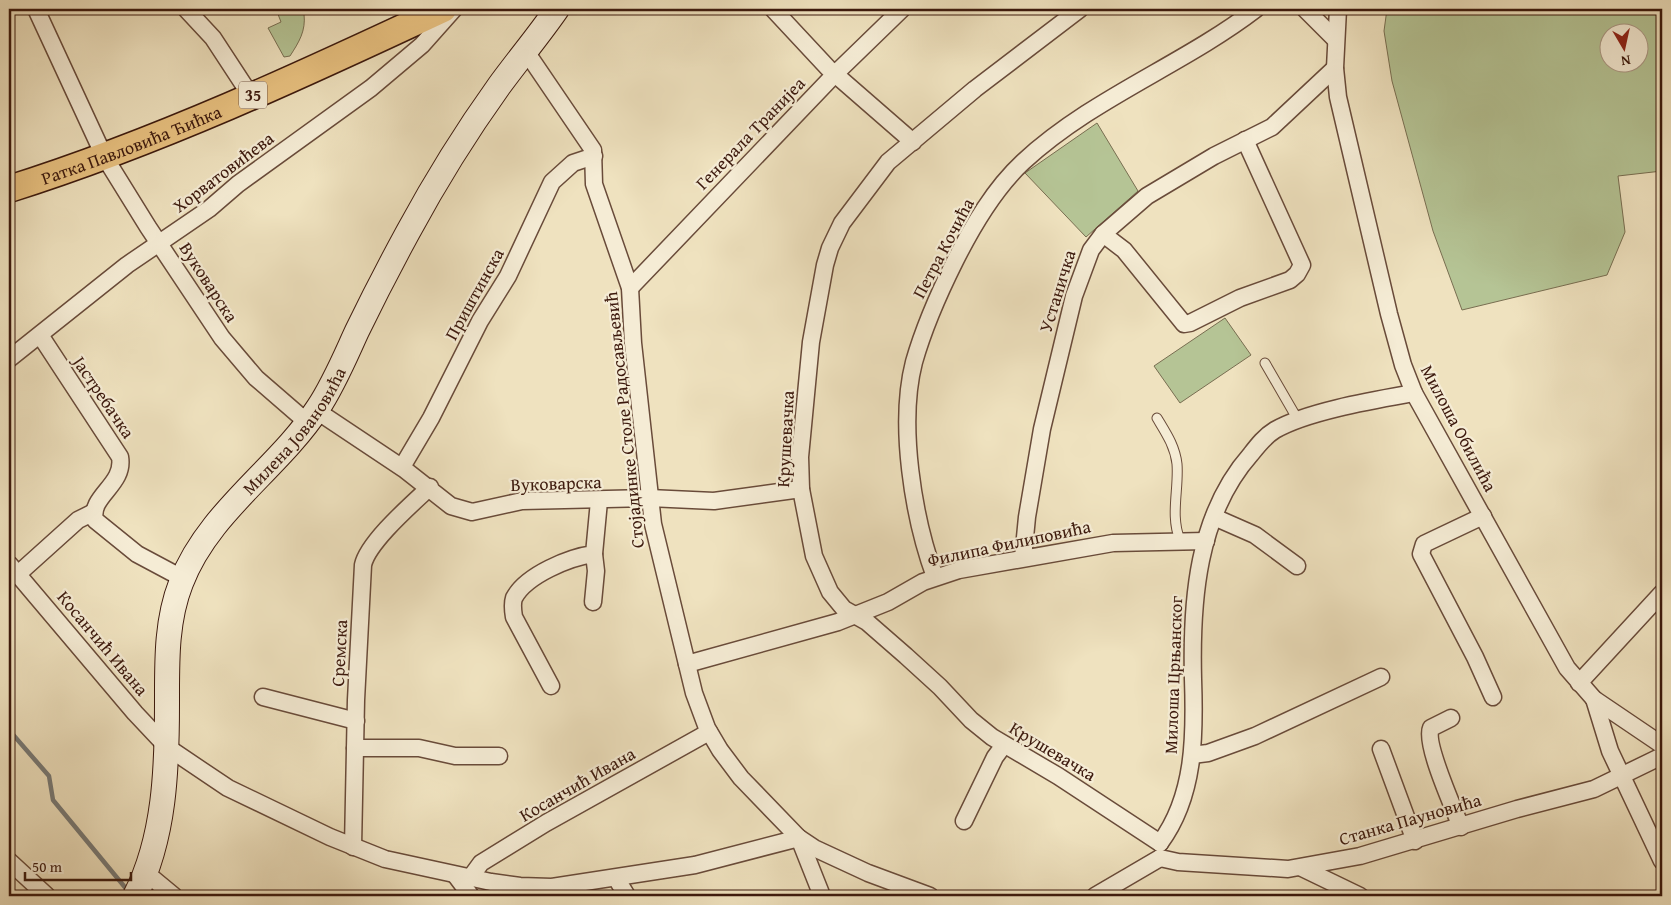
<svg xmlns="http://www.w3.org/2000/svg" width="1671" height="905" font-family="'Gentium Book Plus',serif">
<rect width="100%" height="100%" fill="#efe2bf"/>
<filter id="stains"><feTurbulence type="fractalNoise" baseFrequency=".004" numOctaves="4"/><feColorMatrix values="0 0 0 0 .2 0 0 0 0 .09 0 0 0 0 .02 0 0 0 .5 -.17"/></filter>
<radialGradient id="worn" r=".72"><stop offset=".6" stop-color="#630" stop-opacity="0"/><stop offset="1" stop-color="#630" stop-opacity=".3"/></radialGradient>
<!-- green -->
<g fill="#b5c495" stroke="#786e51" fill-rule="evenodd">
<path d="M276,9H314L304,14C306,31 299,42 290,56L284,57L268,28L281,22Z"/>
<path d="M1387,9H1662V171L1618,176L1625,232L1607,275L1462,310L1433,231L1392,81L1384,31ZM1608,32H1638V62H1608Z"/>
<polygon points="1097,123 1138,191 1086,237 1025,173"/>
<polygon points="1225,318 1251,355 1180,403 1154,366"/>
</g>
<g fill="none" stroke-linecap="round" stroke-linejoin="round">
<!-- stream -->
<polyline stroke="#777a77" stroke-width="4.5" points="9,730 49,776 53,800 128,891"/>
<defs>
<g id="lane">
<polyline points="1265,363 1298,420"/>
<path d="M1157,418C1166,433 1175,446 1177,464C1179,489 1170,516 1180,540"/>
</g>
<g id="street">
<polyline points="36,9 104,156 148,227 222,338 256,378 308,423"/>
<polyline points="186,9 213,38 251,96"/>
<polyline points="773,9 828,68 913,142"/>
<polyline points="1080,9 975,89 888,162 842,223 830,248 825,265 811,342 800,457 801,489 814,556 830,592 844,609 867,622 906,656 940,687 971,720 992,737 1058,776 1160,843"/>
<polyline points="1305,9 1335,39"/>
<polyline points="1338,9 1335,68 1338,97 1389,314 1403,365 1414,393 1567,668 1594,699 1662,745"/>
<polyline points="525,50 593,150 594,184 630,288 633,343 653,524 694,693 707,728 720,750 741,778 799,838 814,848 868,873 930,896"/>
<polyline points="1103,234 1124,250 1184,324 1190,323 1240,298 1290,280 1297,274 1302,265 1245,140"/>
<polyline points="630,288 835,74 902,9"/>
<path d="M40,335L120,457C125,485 89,496 95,520L137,554L182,578"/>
<polyline points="9,359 127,265 209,209 238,184 371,88 422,45 454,9"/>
<polyline points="317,411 404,469 451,506 472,512 522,501 649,498 714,501 801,489"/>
<polyline points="402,467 431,418 480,321 508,276 552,182 573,163 594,156"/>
<polyline points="1483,516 1424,544 1421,554 1475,657 1493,697"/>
<polyline points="1214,517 1255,535 1297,566"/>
<polyline points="1023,558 1027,517 1042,429 1074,296 1091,250 1103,234 1147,196 1214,156 1272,127 1335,68"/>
<polyline points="9,564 135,713 167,747 228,788 330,837 385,859 491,882 520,886 552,887 695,865 799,838"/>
<polyline points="18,574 78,520 94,512"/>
<path d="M935,577C913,517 898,424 914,362C924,327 939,293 955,261C973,225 994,189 1023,162C1092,98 1183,65 1256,9"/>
<polyline points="593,602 596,571 594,554"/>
<polyline points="687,664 838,622 888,602 923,582 959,570 1113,543 1206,541"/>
<polyline points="1579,683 1662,593"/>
<path d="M551,686L514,617C513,611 512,604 514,598C526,575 570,557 594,554L599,501"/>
<polyline points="263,697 356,721"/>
<polyline points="1594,699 1610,751 1662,861"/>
<path d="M1451,718L1431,728C1424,743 1454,809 1461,827"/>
<polyline points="355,748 419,748 455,756 499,756"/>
<polyline points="1381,749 1415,841"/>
<polyline points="1192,755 1208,753 1255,736 1381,677"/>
<polyline points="964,821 995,757 1004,745"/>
<polyline points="799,838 822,896"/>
<path d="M1160,843C1195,796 1195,735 1193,679C1191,601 1197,515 1251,454C1258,445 1265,436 1275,430C1308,411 1375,400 1414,393"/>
<path d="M353,847L356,700L363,565C368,542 412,504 430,487"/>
<polyline points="1160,858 1178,862 1288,869 1360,856 1517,809 1594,789 1662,756"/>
<polyline points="9,861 47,896"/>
<polyline points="1302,868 1360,896"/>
<polyline points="145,872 174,896"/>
<polyline points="456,876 471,896"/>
<polyline points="470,878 481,863 546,823 709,732"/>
<polyline points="616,878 627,896"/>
<polyline points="1095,896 1160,858"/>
</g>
<g id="secondary">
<path id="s1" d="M135,896C165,838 167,768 167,703C167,662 166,621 181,583C208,512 278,469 318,408C334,384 345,357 357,331C373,298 390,265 408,232C435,182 466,132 499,86C518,60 539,35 557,9"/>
</g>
<g id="primary">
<path id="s2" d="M9,189C158,142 302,75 443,9"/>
</g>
</defs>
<!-- lane casing -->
<use href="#lane" stroke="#694b3a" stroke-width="11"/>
<!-- street casing -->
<use href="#street" stroke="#694b3a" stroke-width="19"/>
<!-- secondary casing -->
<use href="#secondary" stroke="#3c190d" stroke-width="26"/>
<!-- primary casing -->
<use href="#primary" stroke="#3c190d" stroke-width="29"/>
<!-- lane -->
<use href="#lane" stroke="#f5ecd5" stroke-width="9"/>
<!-- street -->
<use href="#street" stroke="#f5ecd5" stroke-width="16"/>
<!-- secondary -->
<use href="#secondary" stroke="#f5ecd5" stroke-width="24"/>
<!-- primary -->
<use href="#primary" stroke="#e8c180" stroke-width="26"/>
</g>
<g text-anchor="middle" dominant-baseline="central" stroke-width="4.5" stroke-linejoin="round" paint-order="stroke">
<!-- shield labels -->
<rect fill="#f5ecd5" stroke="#745849" stroke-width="1" x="239" y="81.5" width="28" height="27" rx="4"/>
<g font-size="16" font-weight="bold" fill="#3c190d">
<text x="253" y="95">35</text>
</g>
<!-- street labels -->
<g font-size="18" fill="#3c190d" stroke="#f5ecd5">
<text transform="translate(750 133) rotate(-46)">Генерала Транијеа</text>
<text stroke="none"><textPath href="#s2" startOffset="130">Ратка Павловића Ћићка</textPath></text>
<text transform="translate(223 172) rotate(-37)">Хорватовићева</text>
<text transform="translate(943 248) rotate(-62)">Петра Кочића</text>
<text transform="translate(209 282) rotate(57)">Вуковарска</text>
<text transform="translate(1057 291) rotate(-73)">Устаничка</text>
<text transform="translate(474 294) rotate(-61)">Приштинска</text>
<text transform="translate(104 397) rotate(56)">Јастребачка</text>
<text transform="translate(624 420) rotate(-96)">Стојадинке Столе Радосављевић</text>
<text transform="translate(1459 428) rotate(62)">Милоша Обилића</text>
<text stroke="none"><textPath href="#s1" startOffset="510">Милена Јовановића</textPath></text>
<text transform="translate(785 439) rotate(-87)">Крушевачка</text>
<text transform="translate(556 483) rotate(-2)">Вуковарска</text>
<text transform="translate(1009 543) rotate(-12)">Филипа Филиповића</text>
<text transform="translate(103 643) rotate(50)">Косанчић Ивана</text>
<text transform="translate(339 653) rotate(-87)">Сремска</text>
<text transform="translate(1173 675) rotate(-88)">Милоша Црњанског</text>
<text transform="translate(1053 751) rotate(31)">Крушевачка</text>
<text transform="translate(577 784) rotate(-30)">Косанчић Ивана</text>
<text transform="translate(1410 819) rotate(-16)">Станка Пауновића</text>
</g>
</g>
<!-- margin -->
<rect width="1671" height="905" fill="none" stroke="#efe2bf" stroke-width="30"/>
<rect x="10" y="10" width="1651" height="885" fill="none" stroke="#3c190d" stroke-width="2.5"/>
<rect x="15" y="15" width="1641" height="875" fill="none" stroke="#3c190d"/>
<!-- north arrow -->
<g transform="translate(1624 48) rotate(171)"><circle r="24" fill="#f5ecd5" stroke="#ab9885"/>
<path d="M0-4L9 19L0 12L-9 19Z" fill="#8f2418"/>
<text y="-8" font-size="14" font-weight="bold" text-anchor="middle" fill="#3c190d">N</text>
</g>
<!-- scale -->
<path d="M25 872v8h106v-8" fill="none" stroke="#3c190d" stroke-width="2.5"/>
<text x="32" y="872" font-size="15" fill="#3c190d" stroke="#f5ecd5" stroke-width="4" paint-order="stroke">50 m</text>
<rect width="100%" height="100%" filter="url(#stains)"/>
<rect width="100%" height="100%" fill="url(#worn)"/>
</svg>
